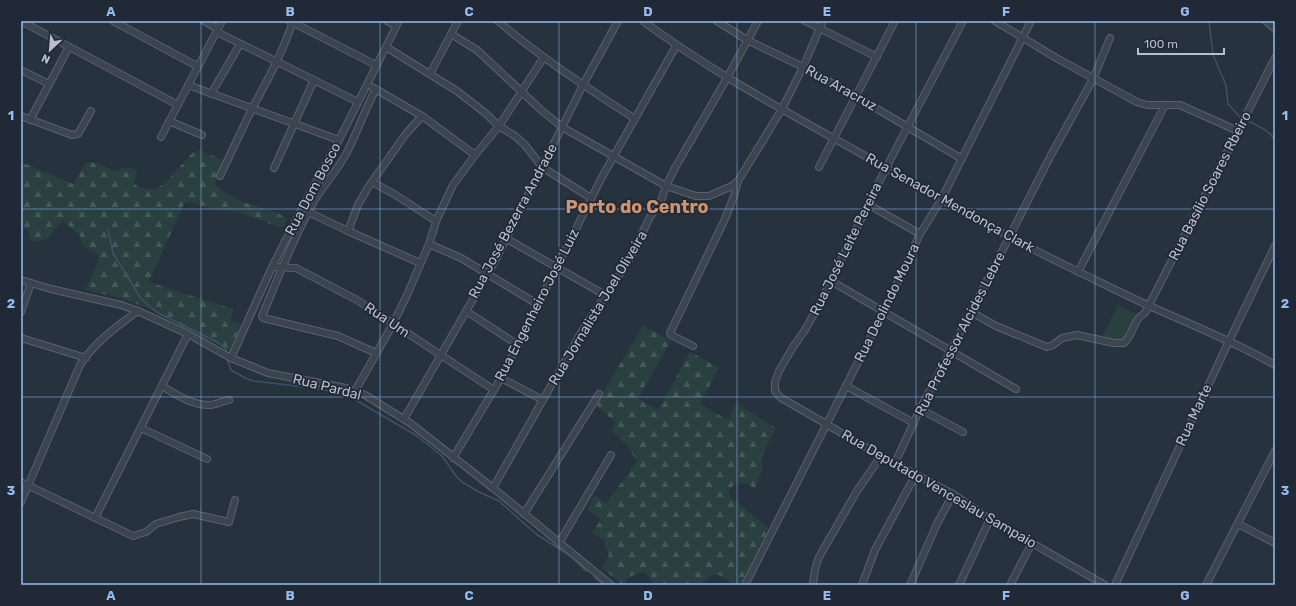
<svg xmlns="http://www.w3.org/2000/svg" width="1296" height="606" font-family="Rubik,sans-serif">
<defs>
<pattern id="forest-firs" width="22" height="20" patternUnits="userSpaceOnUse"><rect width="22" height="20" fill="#293f40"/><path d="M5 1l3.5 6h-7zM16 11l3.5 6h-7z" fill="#46595a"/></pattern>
</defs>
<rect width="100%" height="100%" fill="#27323f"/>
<!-- grass -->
<polygon fill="#293f40" points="1118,305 1138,315 1123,345 1103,336"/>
<!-- forest -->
<g fill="url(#forest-firs)">
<path d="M201,151L223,160L215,184L220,189L243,202L278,213L287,219L284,227H279L239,212L211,208L190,202L184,204L149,282L233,309L231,320L241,324L230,351L143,306L121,298L85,290L96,267L99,255L82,245L80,235L63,221C50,230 51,246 30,240L28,232L21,226V162L73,184L86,162L97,163L114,171C125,168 127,163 137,171L134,183L138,187L155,190L166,182L193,152Z"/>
<polygon points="643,326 671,341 638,398 658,410 690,352 719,367 700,404 728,420 736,403 776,428 761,458 763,468 755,488 747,484 736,483 729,490 731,497 769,528 741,584 732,583 720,575 713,575 706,580 702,585 655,585 649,576 642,572 629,577 623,585 602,568 609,555 606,551 604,540 592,532 601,520 587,509 595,495 606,504 637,461 627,445 611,430 616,423 597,406 606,387"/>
</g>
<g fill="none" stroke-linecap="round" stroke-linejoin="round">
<!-- stream -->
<g stroke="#3e5167" stroke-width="1.5">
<polyline points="1209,21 1213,55 1226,85 1228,104 1240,117"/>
<path d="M1249,121C1258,126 1270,131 1275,140"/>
<polyline points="108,230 113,253 141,299 158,313 217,342 226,349 226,353"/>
<polyline points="227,359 231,370 247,379 254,381 313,388 345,394 354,399 417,436 442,456 456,476 462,482 477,491 499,501 536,534 572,557 586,571"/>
<polyline points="594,577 604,585"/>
</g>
<defs>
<g id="minor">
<polyline points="21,21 178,105"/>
<polyline points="113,21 197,66"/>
<polyline points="204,21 218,29"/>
<polyline points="290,21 376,65"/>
<polyline points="387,21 396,26"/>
<path d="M498,21C541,58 588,88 635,119"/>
<path d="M643,21C709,70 781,109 853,149C928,192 1002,235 1079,272C1106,285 1133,299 1161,311C1199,328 1239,344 1275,365"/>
<polyline points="717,21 747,40 803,67 857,97 962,159"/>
<polyline points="805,21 877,57"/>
<polyline points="963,21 886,168 819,305 805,330 793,347 779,371 775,382 775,391 781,398 797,407 881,456 953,494 990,519 1105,585"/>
<polyline points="995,21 1058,59 1137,102 1147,105 1180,105 1238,131"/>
<polyline points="1266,21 1275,29"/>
<polyline points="217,32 358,102"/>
<polyline points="451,34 477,50 540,109 562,127 666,186 696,196 709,196 732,186 738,181"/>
<polyline points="386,47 457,91 484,112 499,126 515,136 525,145 542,167 591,198"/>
<polyline points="21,70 49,84"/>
<polyline points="430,74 458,21"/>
<polyline points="188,85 339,140"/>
<polyline points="372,87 422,116 475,155"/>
<path d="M376,89C365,109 358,131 347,152C338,170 323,185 313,203C293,239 278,278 262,316L263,318L338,336L376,353"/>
<polyline points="211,94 240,44"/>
<polyline points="21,116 72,135 78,134 91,111"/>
<polyline points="30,120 69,47"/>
<polyline points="169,121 202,135"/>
<polyline points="161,137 222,21"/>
<polyline points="819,167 895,21"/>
<polyline points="274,168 314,80"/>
<path d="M220,176C231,153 242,129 253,107C268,79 283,52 293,21"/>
<polyline points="372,182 394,194 436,221"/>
<polyline points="869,205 920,234"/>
<polyline points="308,212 348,231 420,263"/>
<polyline points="348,231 358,205 367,189 405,135 422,116"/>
<polyline points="507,239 605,295"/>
<polyline points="429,244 461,258 539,305"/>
<polyline points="272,267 296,268 357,300 494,390"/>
<polyline points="1078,272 1165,105"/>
<polyline points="21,280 51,289 121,305 138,311 188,334 231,358 268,373 346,388 365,395 410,423 493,488 611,585"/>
<polyline points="831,281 1016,389"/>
<polyline points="466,311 518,345"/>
<polyline points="21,312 31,283"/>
<path d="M971,312L996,326L1047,347L1053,345L1062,338L1077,335L1114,343H1124C1134,334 1133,319 1145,313L1275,58"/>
<polyline points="21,338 86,358"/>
<polyline points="693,346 671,335 670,333 725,219 734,196 738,181 782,109 803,67 823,21"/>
<polyline points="231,358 272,267 302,208 339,140 399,21"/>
<polyline points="501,378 543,400"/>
<path d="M162,386C177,395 193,406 211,405C217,404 223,401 229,400"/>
<polyline points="846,386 914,423"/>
<polyline points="355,391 393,324 407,295 429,244 437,219 453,185 475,155 499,126 544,57"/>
<polyline points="920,409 963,432"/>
<polyline points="404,419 495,261 583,85 618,21"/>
<polyline points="141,428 207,459"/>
<polyline points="453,458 501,378 602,177 676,46"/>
<polyline points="895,463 920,409 971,312 1050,157 1093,79 1110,38"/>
<polyline points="21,482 133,536 146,532 156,524 179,517 193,514 229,522 235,500"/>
<polyline points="493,488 582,331 629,260 650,217 661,201 666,186 675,168 727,78 758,21"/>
<path d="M21,502L80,365C94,343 117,326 138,311"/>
<polyline points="524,514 599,394"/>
<polyline points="95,518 188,334"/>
<polyline points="1238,524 1275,543"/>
<polyline points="559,543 611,455"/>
<polyline points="745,585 884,311 920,234 941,200 1031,21"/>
<polyline points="813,585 815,569 819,557 857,491 881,456"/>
<polyline points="862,585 875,550 916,474"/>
<polyline points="910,585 937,524 953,494"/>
<polyline points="959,585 990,519"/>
<polyline points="1010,585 1032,543"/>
<polyline points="1115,585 1229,341 1275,246"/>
<polyline points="1206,585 1275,451"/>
</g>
</defs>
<!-- minor casing -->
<use href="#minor" stroke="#59626d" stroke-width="8"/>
<!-- minor -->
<use href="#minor" stroke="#3b444f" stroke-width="6"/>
</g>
<!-- grid -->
<path fill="none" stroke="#94bcf3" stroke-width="1" stroke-opacity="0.55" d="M201,21V585M380,21V585M559,21V585M737,21V585M916,21V585M1095,21V585M21,209H1275M21,397H1275"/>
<g text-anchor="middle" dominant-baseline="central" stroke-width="3.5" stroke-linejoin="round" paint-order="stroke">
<!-- street labels -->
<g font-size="14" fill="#b8bfca" stroke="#202935">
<text transform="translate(841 88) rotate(29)">Rua Aracruz</text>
<text transform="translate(1210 186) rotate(-63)">Rua Basílio Soares Rbeiro</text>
<text transform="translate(313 189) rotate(-62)">Rua Dom Bosco</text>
<text transform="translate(950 203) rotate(29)">Rua Senador Mendonça Clark</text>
<text transform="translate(513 221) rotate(-62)">Rua José Bezerra Andrade</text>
<text transform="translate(846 249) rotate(-64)">Rua José Leite Pereira</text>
<text transform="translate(887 303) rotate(-64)">Rua Deolindo Moura</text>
<text transform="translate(537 305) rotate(-63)">Rua Engenheiro José Luiz</text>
<text transform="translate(598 308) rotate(-59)">Rua Jornalista Joel Oliveira</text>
<text transform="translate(387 320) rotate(34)">Rua Um</text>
<text transform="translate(960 334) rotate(-63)">Rua Professor Alcides Lebre</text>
<text transform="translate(327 387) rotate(14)">Rua Pardal</text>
<text transform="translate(1194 415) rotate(-65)">Rua Marte</text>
<text transform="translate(939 489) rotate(30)">Rua Deputado Venceslau Sampaio</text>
</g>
<!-- district labels -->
<g font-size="18" font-weight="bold" fill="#d0946c" stroke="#202935">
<text x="637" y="207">Porto do Centro</text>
</g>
</g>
<!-- border -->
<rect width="1296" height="606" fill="none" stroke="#202935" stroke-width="44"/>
<!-- north arrow -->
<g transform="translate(50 50) rotate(206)" stroke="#202935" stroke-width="3" paint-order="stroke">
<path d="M0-3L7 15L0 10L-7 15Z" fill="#b8bfca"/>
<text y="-6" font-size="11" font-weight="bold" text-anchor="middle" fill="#b8bfca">N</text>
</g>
<!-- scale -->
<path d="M1138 48v6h86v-6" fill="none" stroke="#b8bfca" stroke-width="2"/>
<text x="1144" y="48" font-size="12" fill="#b8bfca" stroke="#202935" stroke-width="3" paint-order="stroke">100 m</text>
<rect x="22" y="22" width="1252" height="562" fill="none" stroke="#94bcf3" stroke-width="1.5"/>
<g font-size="13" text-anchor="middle" font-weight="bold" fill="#94bcf3">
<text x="111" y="16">A</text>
<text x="290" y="16">B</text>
<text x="469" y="16">C</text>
<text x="648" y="16">D</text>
<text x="827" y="16">E</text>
<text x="1006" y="16">F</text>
<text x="1185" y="16">G</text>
<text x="11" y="120">1</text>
<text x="1285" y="120">1</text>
<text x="11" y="308">2</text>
<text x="1285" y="308">2</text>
<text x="11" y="495">3</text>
<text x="1285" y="495">3</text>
<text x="111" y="600">A</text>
<text x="290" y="600">B</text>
<text x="469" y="600">C</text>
<text x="648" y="600">D</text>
<text x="827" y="600">E</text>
<text x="1006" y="600">F</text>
<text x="1185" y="600">G</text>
</g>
</svg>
